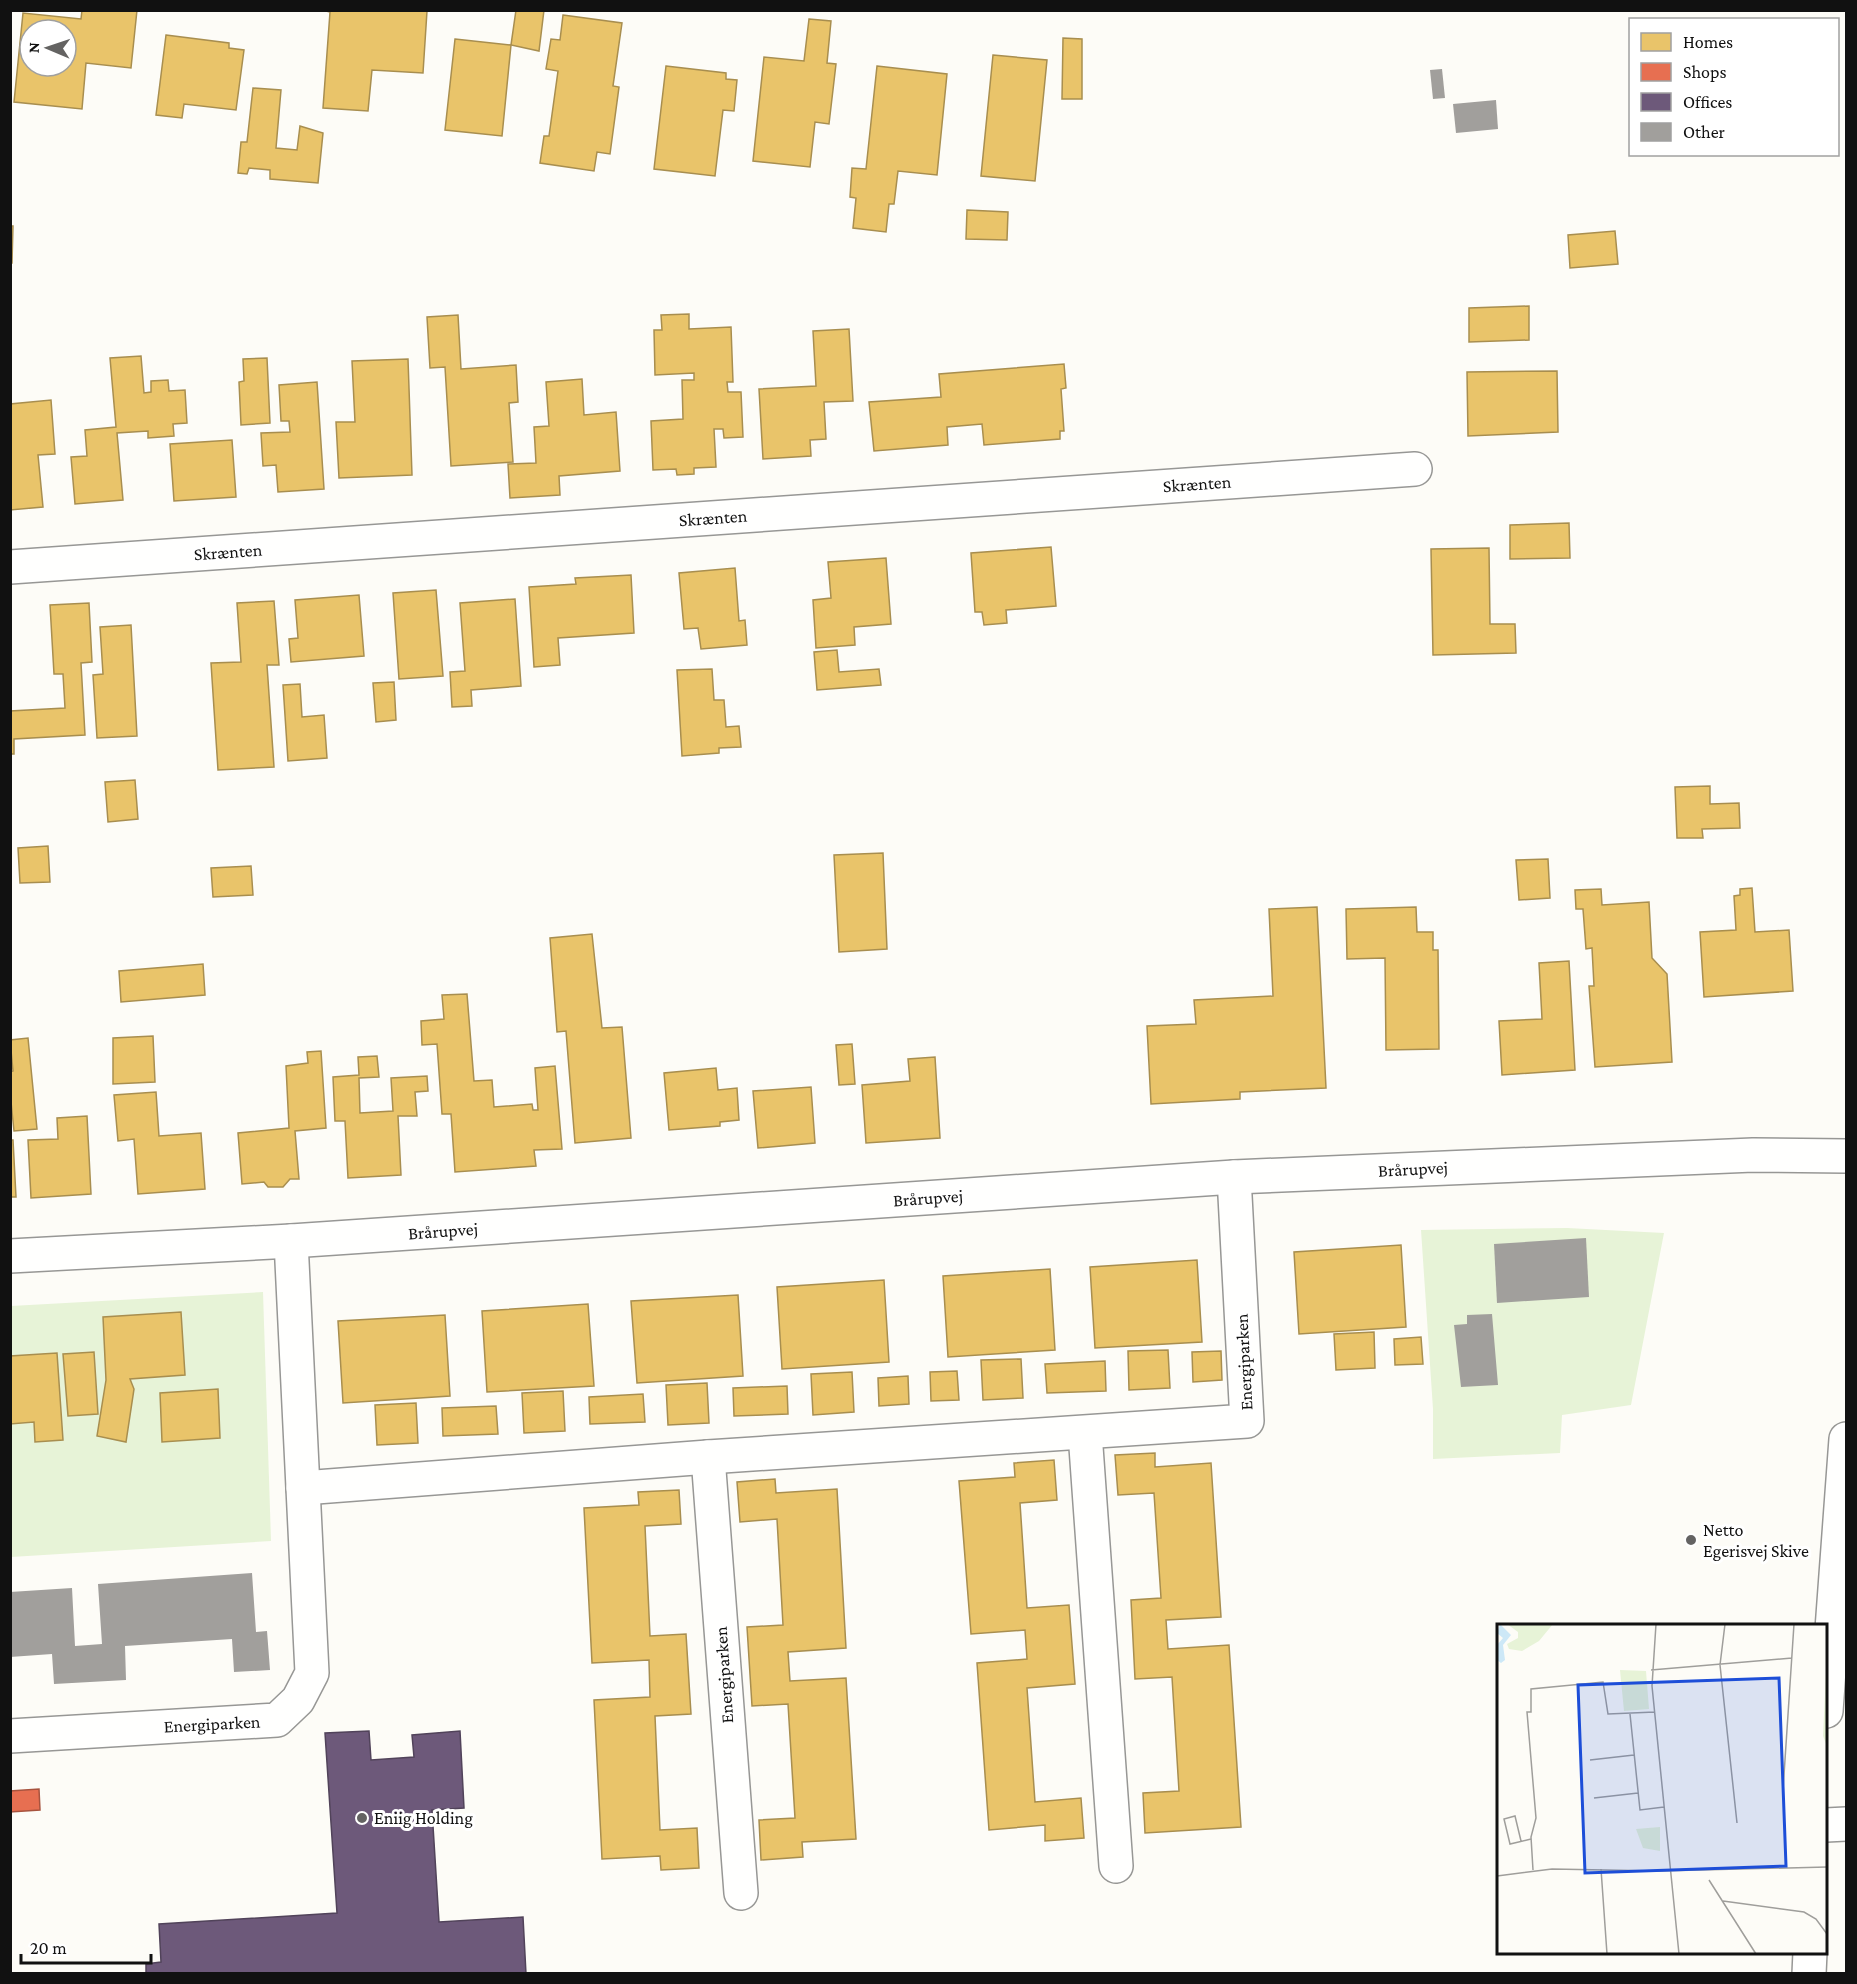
<svg xmlns="http://www.w3.org/2000/svg" width="1857" height="1984" font-family="'Crimson Pro',serif">
<rect width="100%" height="100%" fill="#fdfcf7"/>
<!-- green -->
<g fill="#e7f3d7">
<polygon points="1567,1228 1664,1233 1631,1405 1562,1415 1560,1453 1433,1459 1433,1409 1421,1230"/>
<polygon points="263,1292 271,1541 11,1557 11,1306"/>
</g>
<!-- homes -->
<g fill="#e9c46a" stroke="#a88e4f" stroke-width="1.5" fill-rule="evenodd">
<path d="M82,10H137L131,68L86,63L82,109L14,102L23,13L81,19ZM30,30H66V66H30Z"/>
<polygon points="516,10 544,10 539,51 511,45"/>
<polygon points="326,11 427,11 423,73 372,70 368,111 323,108 330,12"/>
<polygon points="563,15 622,23 613,86 619,87 610,154 597,152 594,171 540,163 544,136 549,136 558,71 546,69 551,39 560,40"/>
<polygon points="809,19 831,21 827,63 836,64 829,124 815,122 810,167 753,161 764,57 804,61"/>
<polygon points="166,35 229,43 229,48 244,50 236,110 184,104 182,118 156,115"/>
<polygon points="1063,38 1082,39 1082,99 1062,99"/>
<polygon points="455,39 511,45 502,136 445,130"/>
<polygon points="993,55 1047,60 1035,181 981,176"/>
<polygon points="666,66 726,73 726,79 737,80 734,111 723,110 715,176 654,169"/>
<polygon points="877,66 947,74 937,175 898,171 894,204 889,204 886,232 853,228 856,198 850,197 852,168 866,169"/>
<polygon points="253,88 281,90 276,148 297,150 300,126 323,133 318,183 270,179 270,170 249,168 247,174 238,173 241,142 247,142"/>
<polygon points="967,210 1008,212 1007,240 966,239"/>
<polygon points="10,226 13,226 12,263 10,263"/>
<polygon points="1615,231 1618,264 1570,268 1568,235"/>
<polygon points="1529,306 1529,340 1469,342 1469,308"/>
<polygon points="689,314 689,329 731,327 733,382 727,382 728,392 741,392 743,437 724,438 723,429 714,429 716,467 694,468 694,474 677,475 676,469 653,470 651,421 683,419 682,380 694,380 694,373 655,375 654,330 662,330 661,315"/>
<polygon points="458,315 461,369 516,365 518,402 509,403 513,462 451,466 445,367 430,368 427,317"/>
<polygon points="849,329 853,401 824,402 826,439 810,440 811,456 763,459 759,389 816,386 813,331"/>
<polygon points="141,356 144,393 151,392 151,381 168,380 169,391 185,390 187,423 173,424 174,436 148,438 148,431 117,433 123,500 75,504 71,457 87,456 85,430 116,427 110,358"/>
<polygon points="267,358 270,423 241,425 239,382 244,381 243,359"/>
<polygon points="408,359 412,475 339,478 336,422 355,422 352,361"/>
<polygon points="1064,364 1066,388 1061,389 1064,431 1060,431 1060,439 984,445 982,424 947,427 948,445 874,451 869,402 941,397 939,374"/>
<polygon points="1557,371 1558,432 1468,436 1467,372"/>
<polygon points="582,379 584,415 616,412 620,471 559,476 560,495 510,498 508,464 536,463 534,427 549,426 546,382"/>
<polygon points="317,382 324,489 278,492 276,465 263,466 261,433 290,432 289,421 281,421 279,385"/>
<polygon points="51,400 55,454 38,455 43,507 10,510 10,404"/>
<polygon points="232,440 236,497 174,501 170,444"/>
<polygon points="1569,523 1570,558 1510,559 1510,525"/>
<polygon points="1051,547 1056,606 1006,610 1007,623 984,625 982,612 975,612 971,553"/>
<polygon points="1489,548 1490,624 1515,624 1516,653 1433,655 1431,549"/>
<polygon points="886,558 891,624 854,627 855,645 816,648 813,600 831,598 828,562"/>
<polygon points="735,568 739,621 745,620 747,645 701,649 698,628 684,629 679,573"/>
<polygon points="631,575 634,633 558,638 560,665 534,667 529,587 576,584 575,578"/>
<polygon points="436,590 443,676 399,679 393,593"/>
<polygon points="359,595 364,656 291,662 289,639 298,638 295,600"/>
<polygon points="515,599 521,686 471,690 472,706 452,707 450,672 465,671 460,603"/>
<polygon points="274,601 279,665 267,665 274,767 218,770 211,663 241,662 237,603"/>
<polygon points="89,603 92,662 81,663 85,735 14,739 14,754 10,754 10,711 65,708 63,674 54,674 50,605"/>
<polygon points="131,625 137,736 97,738 93,675 103,674 100,627"/>
<polygon points="837,650 839,672 879,669 881,685 817,690 814,652"/>
<polygon points="712,669 714,700 724,700 726,727 739,726 741,747 719,748 719,753 682,756 677,670"/>
<polygon points="394,682 396,720 376,722 373,683"/>
<polygon points="300,684 302,717 324,715 327,758 288,761 283,685"/>
<polygon points="135,780 138,819 108,822 105,782"/>
<polygon points="1710,786 1710,804 1739,803 1740,828 1702,829 1703,838 1677,838 1675,787"/>
<polygon points="48,846 50,882 20,883 18,848"/>
<polygon points="883,853 887,949 839,952 834,855"/>
<polygon points="1548,859 1550,898 1519,900 1516,860"/>
<polygon points="251,866 253,895 213,897 211,868"/>
<polygon points="1752,888 1755,932 1789,930 1793,991 1704,997 1700,932 1736,930 1734,896 1740,895 1740,889"/>
<polygon points="1601,889 1602,905 1649,902 1652,958 1667,974 1672,1062 1595,1067 1589,986 1594,986 1592,948 1586,949 1583,909 1576,909 1575,890"/>
<polygon points="1317,907 1326,1088 1240,1092 1240,1099 1151,1104 1147,1026 1196,1024 1194,1000 1273,996 1269,909"/>
<polygon points="1416,907 1417,932 1433,932 1433,950 1438,950 1439,1049 1386,1050 1385,958 1347,959 1346,909"/>
<polygon points="592,934 602,1028 622,1027 631,1138 575,1143 566,1031 557,1032 550,938"/>
<polygon points="1569,961 1575,1070 1502,1075 1499,1021 1542,1019 1539,963"/>
<polygon points="203,964 205,995 121,1002 119,971"/>
<polygon points="467,994 474,1081 492,1080 494,1107 532,1104 533,1110 538,1110 535,1068 555,1066 562,1149 534,1150 536,1166 455,1172 451,1114 442,1114 437,1044 422,1045 421,1021 444,1019 442,995"/>
<polygon points="153,1036 155,1082 113,1084 113,1038"/>
<polygon points="28,1038 37,1129 14,1131 10,1092 10,1072 13,1071 10,1040"/>
<polygon points="852,1044 855,1084 839,1085 836,1045"/>
<polygon points="321,1051 326,1128 295,1131 299,1179 290,1179 283,1187 268,1187 264,1182 242,1184 238,1133 289,1128 286,1066 308,1063 307,1052"/>
<polygon points="377,1056 379,1077 359,1078 360,1113 393,1111 391,1078 427,1076 428,1091 415,1092 417,1116 398,1116 401,1175 348,1178 345,1121 335,1121 333,1077 359,1075 358,1057"/>
<polygon points="935,1057 940,1138 866,1143 862,1085 910,1081 908,1059"/>
<polygon points="716,1068 718,1090 737,1088 739,1120 720,1122 720,1126 669,1130 664,1073"/>
<polygon points="811,1087 815,1143 758,1148 753,1091"/>
<polygon points="156,1092 159,1136 201,1133 205,1189 138,1194 134,1139 118,1141 114,1095"/>
<polygon points="87,1116 91,1194 31,1198 28,1140 58,1139 57,1118"/>
<polygon points="10,1140 13,1140 16,1197 10,1197"/>
<polygon points="1401,1245 1406,1327 1299,1334 1294,1252"/>
<polygon points="1197,1260 1202,1342 1095,1348 1090,1267"/>
<polygon points="1050,1269 1055,1350 948,1357 943,1276"/>
<polygon points="884,1280 889,1362 782,1369 777,1287"/>
<polygon points="738,1295 743,1376 637,1383 631,1301"/>
<polygon points="588,1304 594,1386 487,1392 482,1311"/>
<polygon points="181,1312 185,1375 130,1379 134,1389 126,1442 97,1436 106,1380 103,1317"/>
<polygon points="445,1315 450,1396 343,1403 338,1321"/>
<polygon points="1374,1332 1375,1368 1336,1370 1334,1334"/>
<polygon points="1421,1337 1423,1364 1395,1365 1394,1339"/>
<polygon points="1168,1350 1170,1388 1129,1390 1128,1351"/>
<polygon points="1221,1351 1222,1380 1193,1382 1192,1352"/>
<polygon points="94,1352 98,1414 68,1416 63,1354"/>
<polygon points="57,1353 63,1440 35,1442 34,1422 10,1424 10,1356"/>
<polygon points="1021,1359 1023,1398 983,1400 981,1360"/>
<polygon points="1105,1361 1106,1391 1047,1393 1045,1364"/>
<polygon points="957,1371 959,1400 931,1401 930,1372"/>
<polygon points="852,1372 854,1412 813,1415 811,1374"/>
<polygon points="908,1376 909,1404 879,1406 878,1378"/>
<polygon points="707,1383 709,1423 668,1425 666,1385"/>
<polygon points="787,1386 788,1414 734,1416 733,1388"/>
<polygon points="218,1389 220,1438 162,1442 160,1393"/>
<polygon points="563,1391 565,1431 524,1433 522,1393"/>
<polygon points="643,1394 645,1422 590,1424 589,1397"/>
<polygon points="416,1403 418,1443 377,1445 375,1405"/>
<polygon points="496,1406 498,1434 443,1436 442,1408"/>
<polygon points="1155,1453 1155,1467 1211,1463 1221,1617 1166,1620 1168,1649 1229,1645 1241,1827 1145,1833 1143,1793 1179,1791 1172,1677 1135,1679 1131,1600 1161,1598 1154,1493 1118,1495 1115,1455"/>
<polygon points="1054,1460 1057,1500 1020,1503 1027,1608 1069,1605 1075,1684 1027,1688 1035,1802 1081,1798 1084,1838 1045,1841 1045,1825 989,1830 977,1663 1027,1659 1025,1630 971,1634 959,1481 1015,1477 1014,1463"/>
<polygon points="775,1479 776,1493 837,1489 846,1648 788,1652 790,1681 846,1678 856,1839 802,1842 803,1857 761,1860 759,1820 795,1818 788,1704 752,1706 747,1627 783,1625 777,1519 740,1522 737,1482"/>
<polygon points="679,1490 681,1524 645,1526 650,1636 686,1634 691,1714 655,1716 660,1830 697,1828 699,1868 661,1870 660,1856 602,1859 594,1700 650,1697 649,1660 592,1663 584,1508 639,1505 638,1492"/>
</g>
<!-- shops -->
<polygon fill="#e76f51" stroke="#a7533e" stroke-width="1.5" points="39,1789 40,1810 10,1812 10,1791"/>
<!-- offices -->
<polygon fill="#6d597a" stroke="#51435a" stroke-width="1.5" points="369,1731 371,1760 414,1757 412,1735 460,1731 464,1808 432,1810 439,1922 523,1917 526,1974 146,1974 146,1964 161,1962 159,1924 337,1913 325,1733"/>
<!-- building -->
<g fill="#a19f9c">
<polygon points="1442,69 1445,98 1433,99 1430,70"/>
<polygon points="1496,100 1498,129 1456,133 1453,104"/>
<polygon points="1586,1238 1589,1297 1497,1303 1494,1244"/>
<polygon points="1492,1314 1498,1385 1461,1387 1454,1325 1467,1324 1467,1315"/>
<polygon points="252,1573 256,1632 267,1631 270,1670 234,1672 232,1639 125,1646 126,1680 54,1684 52,1654 10,1657 10,1592 72,1588 75,1646 102,1644 98,1584"/>
</g>
<g fill="none" stroke-linecap="round" stroke-linejoin="round">
<defs>
<g id="minor">
<polyline points="10,567 1415,469"/>
<polyline points="1085,1433 1116,1866"/>
<polyline points="708,1457 741,1893"/>
<polyline points="303,1488 708,1457 1247,1421 1234,1177"/>
<polyline points="10,1736 277,1720 298,1700 312,1673 291,1241"/>
<polyline points="1826,1825 1846,1824"/>
</g>
<g id="tertiary">
<polyline points="10,1256 291,1241 1234,1177 1753,1155 1846,1156"/>
<polyline points="1826,1711 1846,1439"/>
<polyline points="1809,1974 1810,1952"/>
</g>
</defs>
<!-- minor casing -->
<use href="#minor" stroke="#979795" stroke-width="36"/>
<!-- tertiary casing -->
<use href="#tertiary" stroke="#979795" stroke-width="36"/>
<!-- minor -->
<use href="#minor" stroke="#fffffe" stroke-width="33"/>
<!-- tertiary -->
<use href="#tertiary" stroke="#fffffe" stroke-width="33"/>
</g>
<!-- markers -->
<g fill="#646362" stroke="#fff" stroke-width="2">
<circle cx="1691" cy="1540" r="6"/>
<circle cx="362" cy="1818" r="6"/>
</g>
<g text-anchor="middle" dominant-baseline="central" stroke-width="6" stroke-linejoin="round" paint-order="stroke">
<!-- street labels -->
<g font-size="18" fill="#111" stroke="#fff">
<text transform="translate(1197 484) rotate(-4)">Skrænten</text>
<text transform="translate(713 518) rotate(-4)">Skrænten</text>
<text transform="translate(228 552) rotate(-4)">Skrænten</text>
<text transform="translate(1413 1169) rotate(-3)">Brårupvej</text>
<text transform="translate(928 1198) rotate(-4)">Brårupvej</text>
<text transform="translate(443 1231) rotate(-4)">Brårupvej</text>
<text transform="translate(1244 1362) rotate(-93)">Energiparken</text>
<text transform="translate(724 1675) rotate(-94)">Energiparken</text>
<text transform="translate(212 1724) rotate(-3)">Energiparken</text>
</g>
<!-- poi labels -->
<g font-size="18" fill="#111" stroke="#fff" text-anchor="start">
<text x="1703" y="1530">Netto<tspan x="1703" dy="21">Egerisvej Skive</tspan></text>
<text x="374" y="1818">Eniig Holding</text>
</g>
</g>
<!-- overview -->
<g transform="translate(1497 1624)">
<rect width="330" height="330" fill="#fdfcf7"/>
<path d="M10,0H56L42,17L25,27L12,25L10,20L21,14V8ZM330,30V122L326,112ZM123,46L149,47L152,85L127,87ZM163,203V227L146,224L139,205Z" fill="#e7f3d7"/>
<path d="M3,0L14,11L6,21L8,36L4,39L0,36V21L6,14L0,9Z" fill="#cde8f7"/>
<path fill="none" stroke="#9f9e9b" stroke-width="1.5" d="M159,0L155,62L182,330M228,0L223,41L240,199M154,46L295,34M133,90L143,186L167,183M93,136L137,131M286,166L297,0M97,174L141,169M24,217L18,192L7,195L13,220L34,215M104,245L110,330M36,246L34,213L39,194L30,88H34V65L106,58L111,90L158,88M0,252L55,245L162,247L330,243M212,256L259,330M226,277L307,288L319,295L330,310"/>
<path fill="#1d4ed8" fill-opacity="0.15" stroke="#1d4ed8" stroke-width="3" d="M282,54L289,242L88,249L81,61Z"/>
<rect width="330" height="330" fill="none" stroke="#111" stroke-width="3"/>
</g>
<!-- border -->
<rect width="1857" height="1984" fill="none" stroke="#111111" stroke-width="24"/>
<!-- legend -->
<rect x="1629" y="18" width="210" height="138" fill="#ffffff" stroke="#a0a0a0" stroke-width="1.5"/>
<rect x="1641" y="33" width="30" height="18" fill="#e9c46a" stroke="#a0a0a0" stroke-width="1.5"/>
<text x="1683" y="48" font-size="18" fill="#111111">Homes</text>
<rect x="1641" y="63" width="30" height="18" fill="#e76f51" stroke="#a0a0a0" stroke-width="1.5"/>
<text x="1683" y="78" font-size="18" fill="#111111">Shops</text>
<rect x="1641" y="93" width="30" height="18" fill="#6d597a" stroke="#a0a0a0" stroke-width="1.5"/>
<text x="1683" y="108" font-size="18" fill="#111111">Offices</text>
<rect x="1641" y="123" width="30" height="18" fill="#a19f9c" stroke="#a0a0a0" stroke-width="1.5"/>
<text x="1683" y="138" font-size="18" fill="#111111">Other</text>
<!-- north arrow -->
<g transform="translate(48 48) rotate(272)"><circle r="28" fill="#ffffff" stroke="#a0a0a0" stroke-width="1.5"/>
<path d="M0-4.5L10 22L0 15L-10 22Z" fill="#646362"/>
<text y="-9" font-size="16" font-weight="bold" text-anchor="middle" fill="#111111">N</text>
</g>
<!-- scale -->
<path d="M21 1954v9h130v-9" fill="none" stroke="#111111" stroke-width="3"/>
<text x="30" y="1954" font-size="18" fill="#111111" stroke="#ffffff" stroke-width="4.5" paint-order="stroke">20 m</text>
</svg>
